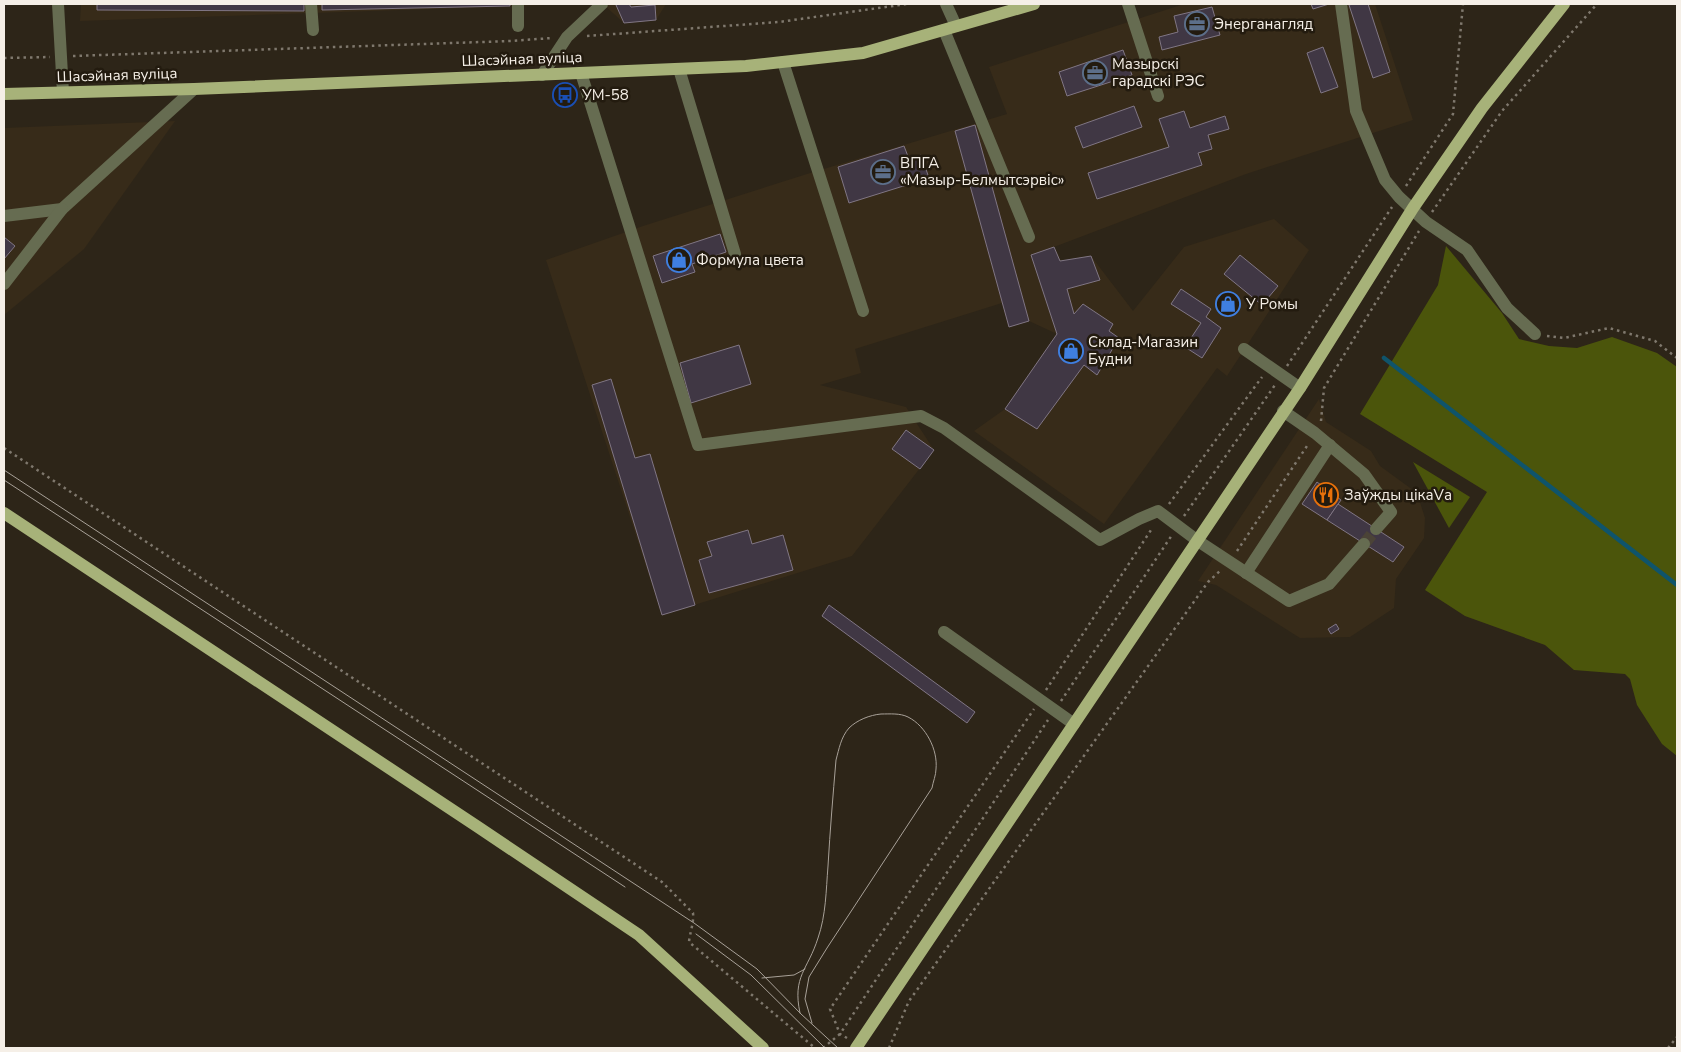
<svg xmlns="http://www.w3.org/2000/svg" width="1681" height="1052" font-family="'Nunito Sans',sans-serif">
<rect width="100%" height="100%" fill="#2d2518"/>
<!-- built -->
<g fill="#372b19">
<polygon points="81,4 572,4 80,21"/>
<polygon points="603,4 666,4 656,20 624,23"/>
<polygon points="1184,4 1375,4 1413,120 1246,174 1054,247 1061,261 1091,256 1133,311 1184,247 1274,219 1309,250 1227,376 1217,368 1104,524 974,431 1005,409 1057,334 1029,321 1009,327 1002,303 855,349 861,373 820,385 906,407 934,450 852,556 662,615 546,260 643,226 807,174 1007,114 989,67"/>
<polygon points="175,121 84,249 4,315 4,128"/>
<polygon points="1319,399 1326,422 1371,451 1380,466 1417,493 1425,518 1424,538 1396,579 1394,608 1350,637 1300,638 1216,585 1198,581"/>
</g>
<!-- forest -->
<g fill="#4b550b">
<polygon points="1446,246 1502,313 1519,339 1549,346 1577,348 1612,337 1657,353 1677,367 1677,756 1662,744 1637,705 1630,679 1625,674 1574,670 1545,645 1465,616 1425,590 1487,492 1360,414 1438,285"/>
<polygon points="1413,462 1470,497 1449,528"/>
</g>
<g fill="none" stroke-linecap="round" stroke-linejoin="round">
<!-- stream -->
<polyline stroke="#0f546b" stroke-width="4.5" points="1384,358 1677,585"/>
</g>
<!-- building -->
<g fill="#403744" stroke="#807684">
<polygon points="97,4 304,4 304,11 97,10"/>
<polygon points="322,4 510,4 510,6 322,10"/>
<polygon points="619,4 629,4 631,7 655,5 656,20 624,23 616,5"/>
<polygon points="1311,4 1329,4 1313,9"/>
<polygon points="1353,4 1368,4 1390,72 1373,78 1349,5"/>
<polygon points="1212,7 1220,35 1162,50 1159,37 1178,32 1174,16"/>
<polygon points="1323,47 1338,87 1321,93 1307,53"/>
<polygon points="1123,50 1132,75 1067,96 1059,72"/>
<polygon points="1134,106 1142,127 1083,148 1075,127"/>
<polygon points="1184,111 1190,128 1225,116 1229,129 1208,135 1212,149 1198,153 1202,165 1097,199 1088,173 1169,147 1159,119"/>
<polygon points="975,125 1029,321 1009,327 955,131"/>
<polygon points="904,146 909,159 921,155 929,178 849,203 838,167"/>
<polygon points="720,234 726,252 692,264 695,272 662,283 653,256"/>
<polygon points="4,237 15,246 4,259"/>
<polygon points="1054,247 1060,261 1091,256 1100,280 1067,289 1074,314 1083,304 1113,324 1109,331 1119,338 1097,375 1084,365 1037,429 1005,409 1057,334 1031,255"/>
<polygon points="1240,255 1278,286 1262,305 1224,274"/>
<polygon points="1181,289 1211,309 1206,317 1221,328 1202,358 1185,347 1201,323 1171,304"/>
<polygon points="739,345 751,384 691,403 680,363"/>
<polygon points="611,379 635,458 650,454 695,605 662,615 592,385"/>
<polygon points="906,430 934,450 920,469 892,449"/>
<polygon points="1317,482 1341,500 1327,520 1302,504"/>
<polygon points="1338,504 1404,547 1393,562 1327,520"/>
<polygon points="748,530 752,544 783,535 793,570 709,593 699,560 712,556 707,542"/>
<polygon points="829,605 975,712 967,723 822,616"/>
<polygon points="1336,624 1339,629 1331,634 1328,629"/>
</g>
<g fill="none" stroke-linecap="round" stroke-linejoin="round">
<!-- minor-tunnel -->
<polyline stroke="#4b4337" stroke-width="12" stroke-dasharray="12 6" stroke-linecap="butt" points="1364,544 1376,529"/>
<!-- path -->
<g stroke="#7f786d" stroke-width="2.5" stroke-dasharray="2.5 4" stroke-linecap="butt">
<polyline points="587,36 779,22 907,4"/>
<polyline points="73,56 511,41 552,38"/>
<polyline points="4,58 50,57"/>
<polyline points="1406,186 1453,114 1463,4"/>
<polyline points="1432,212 1502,111 1597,4"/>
<polyline points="1547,336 1564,338 1609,328 1655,341 1677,358"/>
<polyline points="1287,366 1392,207"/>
<polyline points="1321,421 1324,388 1419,231"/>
<path d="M4,448L662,882L693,913C694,923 690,932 689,942L815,1048"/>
<polyline points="1169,504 1262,377"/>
<polyline points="1184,516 1275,385"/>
<polyline points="1237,551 1309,443"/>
<polyline points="1046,690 1153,527"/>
<polyline points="1061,701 1172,535"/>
<polyline points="847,1038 840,1034 830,1009 1034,709"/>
<polyline points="823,1048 840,1034 1048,720"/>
<polyline points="889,1048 909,1001 1208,582 1221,570"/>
<polyline points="1668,1048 1677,1037"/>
</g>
<!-- minor -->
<g stroke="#666c51" stroke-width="12">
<polyline points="58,4 63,92"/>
<polyline points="311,4 313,30"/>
<polyline points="946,4 956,26"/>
<polyline points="1128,4 1158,96"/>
<polyline points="1341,4 1356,111 1385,180 1399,197 1426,222 1467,250 1507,308 1535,334"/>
<polyline points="518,26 518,4"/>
<polyline points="944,30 1029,237"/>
<polyline points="783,62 863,311"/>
<polyline points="679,69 735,254"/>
<polyline points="581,73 698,445 921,416 944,428 1100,540 1139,519 1158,511 1198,541 1289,601 1329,584 1364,544"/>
<polyline points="542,75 567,37 602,4"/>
<polyline points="4,216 62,209 194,89"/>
<polyline points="4,284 62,209"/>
<polyline points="1244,349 1300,388"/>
<polyline points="1283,411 1315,433 1364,474 1391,512 1376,529"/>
<polyline points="1246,573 1330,445"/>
<polyline points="944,632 1074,724"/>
</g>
<!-- major -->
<g stroke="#a7b279" stroke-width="12">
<polyline points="4,94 194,89 746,66 863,53 1034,4"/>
<polyline points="4,513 478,827 639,935 763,1048"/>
<polyline points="856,1048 1300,388 1413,208 1482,108 1564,4"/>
</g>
<!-- tram -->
<g stroke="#a8a198" stroke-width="1">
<polyline points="4,470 694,923 757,969 801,1014 838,1048"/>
<polyline points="4,480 625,887"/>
<polyline points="696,934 751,975 825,1048"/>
<polyline points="762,978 794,975 805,969"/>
<path d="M800,1013C792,976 808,970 818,938C826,915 826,891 828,866C830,831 833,795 836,760C839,749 841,737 849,728C857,720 870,715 881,714C890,714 900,713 908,717C926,726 938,750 936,769C936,775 933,782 932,788L827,948L809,977L805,999L812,1023"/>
</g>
</g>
<!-- icons -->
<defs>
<symbol id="office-ring" viewBox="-11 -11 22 22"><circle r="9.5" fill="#231b0f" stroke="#5c6f8a" stroke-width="1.5"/><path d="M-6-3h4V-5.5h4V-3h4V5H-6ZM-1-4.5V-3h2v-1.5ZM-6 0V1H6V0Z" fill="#5c6f8a"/></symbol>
<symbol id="bus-ring" viewBox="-11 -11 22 22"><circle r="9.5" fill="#231b0f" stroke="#1a4fb4" stroke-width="1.5"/><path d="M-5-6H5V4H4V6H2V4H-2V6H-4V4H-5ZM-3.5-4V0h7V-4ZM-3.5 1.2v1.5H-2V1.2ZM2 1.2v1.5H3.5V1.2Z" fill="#1a4fb4"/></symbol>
<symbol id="shop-ring" viewBox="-11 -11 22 22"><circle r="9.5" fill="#231b0f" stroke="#3f7fe0" stroke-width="1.5"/><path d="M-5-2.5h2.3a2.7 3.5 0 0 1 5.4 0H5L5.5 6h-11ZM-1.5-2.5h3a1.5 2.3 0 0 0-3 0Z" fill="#3f7fe0"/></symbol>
<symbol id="restaurant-ring" viewBox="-11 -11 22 22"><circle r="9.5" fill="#231b0f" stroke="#e8710a" stroke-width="1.5"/><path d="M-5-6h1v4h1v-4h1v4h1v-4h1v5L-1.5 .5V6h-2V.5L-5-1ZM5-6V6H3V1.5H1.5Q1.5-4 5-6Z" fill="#e8710a"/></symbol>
</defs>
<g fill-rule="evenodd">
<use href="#office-ring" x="1183" y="10" width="28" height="28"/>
<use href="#office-ring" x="1081" y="59" width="28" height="28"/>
<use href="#bus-ring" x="551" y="81" width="28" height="28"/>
<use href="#office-ring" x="869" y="158" width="28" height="28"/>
<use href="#shop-ring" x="665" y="246" width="28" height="28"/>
<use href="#shop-ring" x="1214" y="290" width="28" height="28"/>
<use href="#shop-ring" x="1057" y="337" width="28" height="28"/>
<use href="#restaurant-ring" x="1312" y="481" width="28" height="28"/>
</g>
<g text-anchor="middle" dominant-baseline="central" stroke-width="5" stroke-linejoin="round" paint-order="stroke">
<!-- poi labels -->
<g font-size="15" fill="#f5efe7" stroke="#231b0f" text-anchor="start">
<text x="1214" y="24">Энерганагляд</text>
<text x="1112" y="64">Мазырскі<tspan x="1112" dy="17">гарадскі РЭС</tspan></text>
<text x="582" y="95">УМ-58</text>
<text x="900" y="163">ВПГА<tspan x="900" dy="17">«Мазыр-Белмытсэрвіс»</tspan></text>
<text x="696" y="260">Формула цвета</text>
<text x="1246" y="304">У Ромы</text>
<text x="1088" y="342">Склад-Магазин<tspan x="1088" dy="17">Будни</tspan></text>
<text x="1344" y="495">Заўжды цікаVа</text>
</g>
<!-- street labels -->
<g font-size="15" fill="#f5efe7" stroke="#231b0f">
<text transform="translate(522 59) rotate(-2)">Шасэйная вуліца</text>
<text transform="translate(117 75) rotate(-2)">Шасэйная вуліца</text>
</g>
</g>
<!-- border -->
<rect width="1681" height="1052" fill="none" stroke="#f5efe7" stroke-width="10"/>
</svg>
